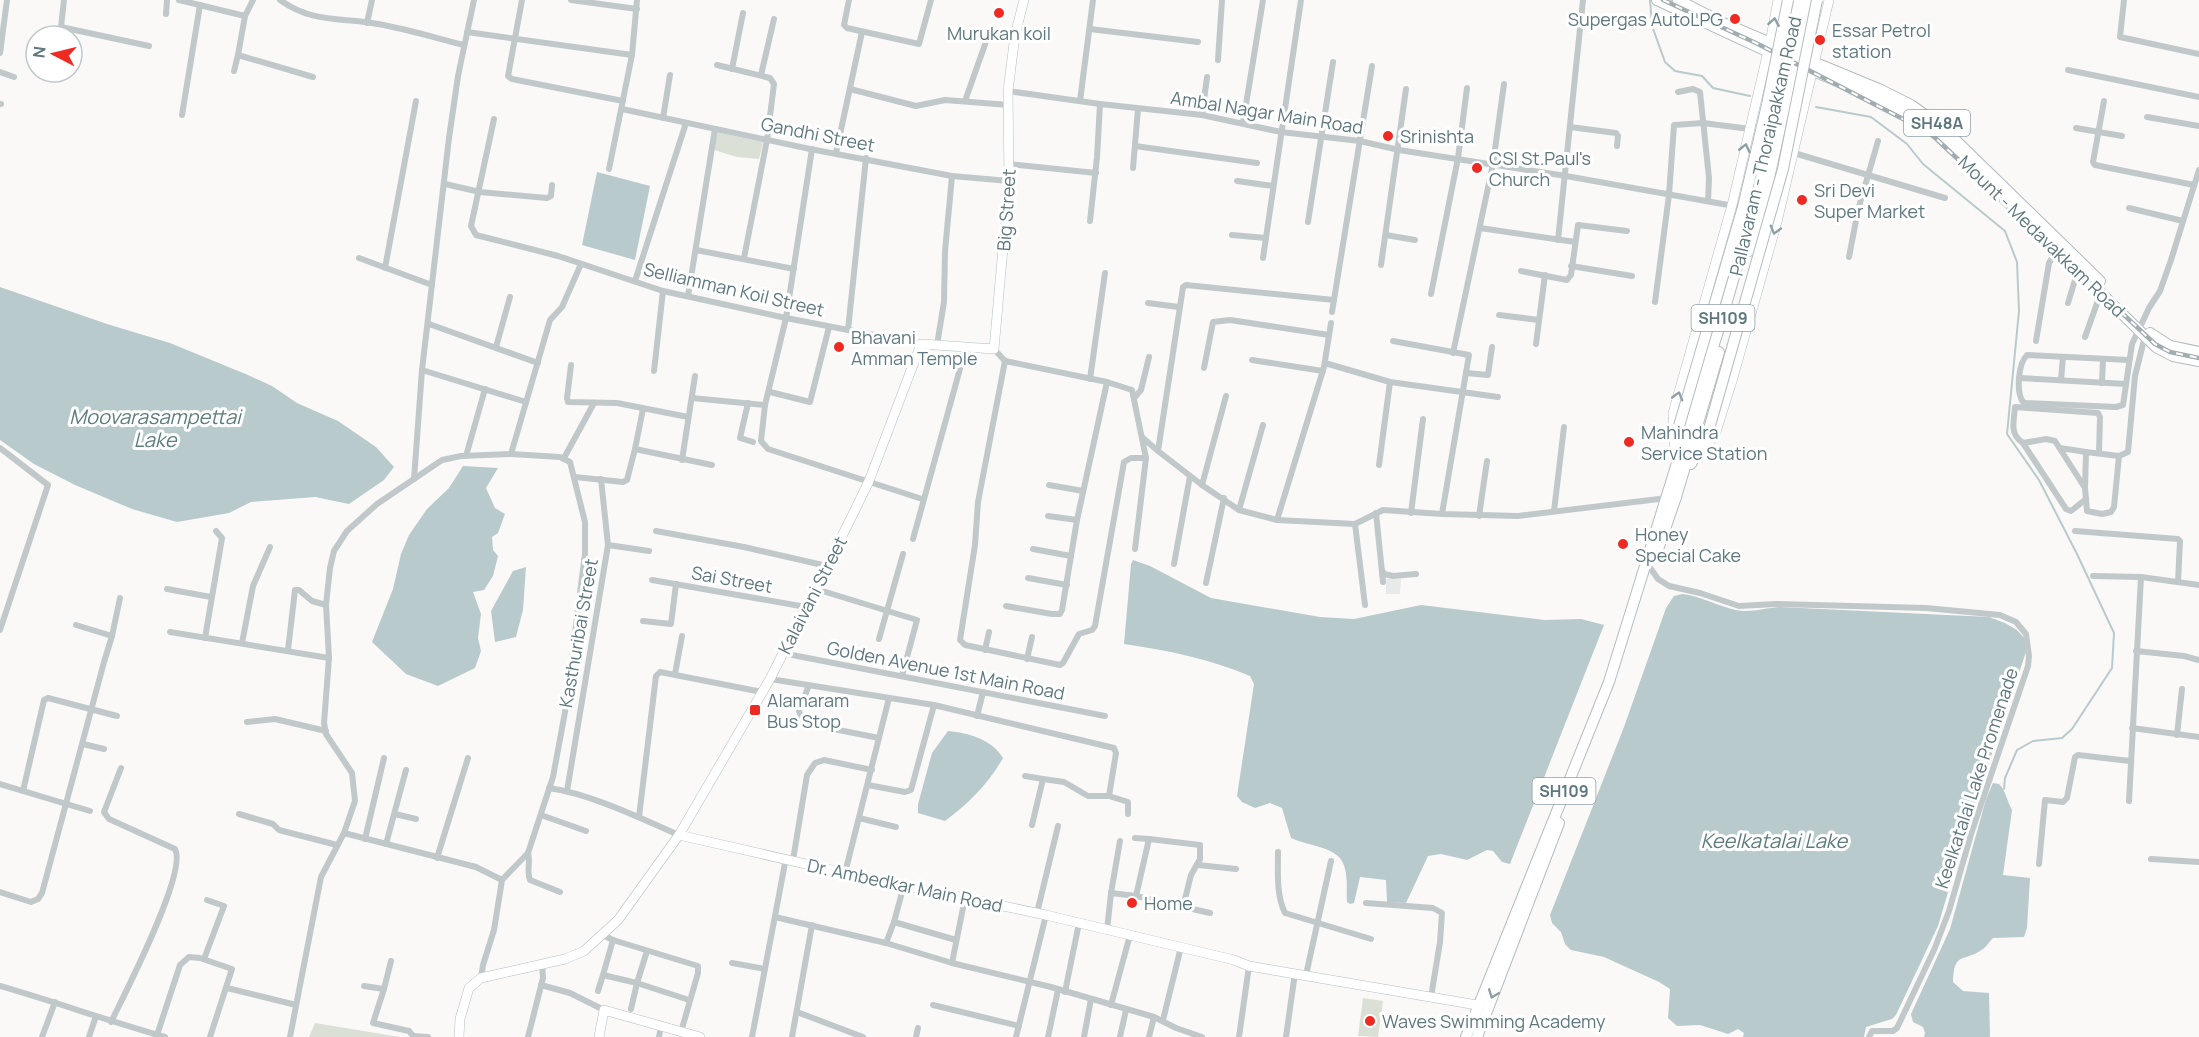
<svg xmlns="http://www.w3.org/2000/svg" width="2199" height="1037" font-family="Manrope,sans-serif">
<rect width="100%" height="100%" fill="#faf9f8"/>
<!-- built -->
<polygon fill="#e8e9e9" points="1386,579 1401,579 1400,594 1386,594"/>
<!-- green -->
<g fill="#dbe0d6">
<polygon points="716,132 763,142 759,159 737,157 714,150"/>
<polygon points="1363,998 1383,1001 1378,1037 1358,1036"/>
<polygon points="315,1023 400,1037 309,1037"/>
</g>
<!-- water -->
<g fill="#b8cacb">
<polygon points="597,172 650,186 635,260 582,245"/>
<polygon points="0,287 107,324 170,343 248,375 272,386 297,403 338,421 376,447 394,467 384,480 349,504 315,497 251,502 229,513 177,522 132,509 75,485 34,464 0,440"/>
<polygon points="463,466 498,468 486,488 495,508 505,514 498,533 492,537 493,550 498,556 493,576 484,590 473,592 481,614 478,638 481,651 475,668 438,686 406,674 372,642 393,589 401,554 409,535 427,509 449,488"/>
<path d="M1133,560L1150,566L1211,598L1320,617L1354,619L1421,605L1545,620L1581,619L1604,625L1510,864L1502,862L1493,851L1487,850L1467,860L1441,854L1428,856L1406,903L1387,902L1386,880L1360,877L1354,903L1350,904L1347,902C1346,891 1348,880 1345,869C1341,846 1310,847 1291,838L1282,808L1270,803L1255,808L1242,802L1237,796L1254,684L1250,676C1210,659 1167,650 1124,644L1131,564Z"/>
<polygon points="526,567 523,610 516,637 495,642 491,611 513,571"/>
<path d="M1682,594C1701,596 1717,606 1736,610C1750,613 1765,608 1779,607L1989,617L2005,623L2017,630L2025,639L2026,652L1968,825L1938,926L1896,1015L1892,1019L1866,1027L1864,1037H1743L1744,1033L1738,1029L1728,1034L1700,1025L1677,1026L1668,1018L1670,989L1659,982L1604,957L1571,950L1565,944L1561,932L1552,923L1550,915L1624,727L1666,608L1674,596Z"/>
<path d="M948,731C969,733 991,739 1003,758C989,783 968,804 945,821L918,813V804L932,753Z"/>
<path d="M1993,783L1999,784C2006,791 2007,801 2012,810L2003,875L2030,878L2027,928L2024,937L1993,938C1990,941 1987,946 1983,949C1964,963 1954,950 1953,982L1963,991L1989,993L1990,1037H1924L1925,1033L1923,1027L1913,1022L1911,1014L1950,929L1986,799Z"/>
</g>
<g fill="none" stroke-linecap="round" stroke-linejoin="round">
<!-- stream -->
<g stroke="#b8cacb" stroke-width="2">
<polyline points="1650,0 1652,26 1665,62 1675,71 1702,76 1713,88 1750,96"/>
<polyline points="1816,107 1871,117 1907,144 1923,164 2005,231 2017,262 2019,311 2007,434 2039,480 2077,554 2114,633 2112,668 2072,729 2062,738 2033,741 2017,750 2005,778 2004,789"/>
</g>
<defs>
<g id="secondary">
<polyline points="1675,454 1673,413 1732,205 1770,43 1778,0"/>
<polyline points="1699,454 1715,435 1732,381 1777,222 1829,0"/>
<polyline points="679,835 845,873 1046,915 1234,960 1249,966 1477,1005"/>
<polyline points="459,1037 460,1019 469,988 481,978 565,959 584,951 618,920 679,835 770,679 853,514 869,481 921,344 994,349 1009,181 1008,91 1015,35 1024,0"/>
<polyline points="599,1037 604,1010 700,1037"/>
</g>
<g id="primary">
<polyline points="1657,0 1786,60 1862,91 1907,113 1939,136 1971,166 2156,347 2173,356 2199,361"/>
<polyline points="1678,0 1721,22 1785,49"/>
<polyline points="1799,56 1879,89 1911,105 1942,127 2100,281"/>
<polyline points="1749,251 1765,197 1808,0"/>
<polyline points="2150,333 2170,346 2199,352"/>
<polyline points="1691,464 1709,429"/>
<polyline points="1656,555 1676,497 1719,352"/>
<polyline points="1466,1037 1609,682 1723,315 1754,207 1799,0"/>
<polyline points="1477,1037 1559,823"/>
</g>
</defs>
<!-- secondary casing -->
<use href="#secondary" stroke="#b5bec1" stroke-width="10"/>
<!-- primary casing -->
<use href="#primary" stroke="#b4bcbf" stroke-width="12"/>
<!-- street -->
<g stroke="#c0c8ca" stroke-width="6">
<polyline points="179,0 245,16 253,0"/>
<path d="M280,0C314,24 341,17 378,24C407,29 436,38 464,45"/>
<polyline points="522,0 508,76 512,79 623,101"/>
<polyline points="571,0 637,9"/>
<polyline points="849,0 844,25 847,28 919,44 931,0"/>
<polyline points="2124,0 2120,37 2199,54"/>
<polyline points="166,14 167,0"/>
<polyline points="245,16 238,55 313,77"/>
<polyline points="367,23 372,0"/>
<polyline points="61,27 149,46"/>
<polyline points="1090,29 1198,42"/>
<polyline points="467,32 632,55"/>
<polyline points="60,36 64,0"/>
<polyline points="0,53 7,0"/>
<polyline points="1218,60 1222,0"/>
<polyline points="717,65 770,78 774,84 767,140 744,258"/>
<polyline points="732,69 743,13"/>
<polyline points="2068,70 2199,97"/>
<polyline points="234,71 238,55"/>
<polyline points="0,72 14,77"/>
<polyline points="761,75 774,19"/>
<polyline points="850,89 916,106 945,100 1009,105"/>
<polyline points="1008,91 1100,104 1202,115 1281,132 1360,141 1399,150 1566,176 1745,208"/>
<polyline points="1678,92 1693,89 1700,92 1709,178 1708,201"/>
<polyline points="965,101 988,36"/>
<polyline points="1080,101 1093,0"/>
<polyline points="2104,101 2093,162 2095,165 2194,185"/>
<polyline points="0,104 1,104"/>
<polyline points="622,109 810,149 952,176 1009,181"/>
<polyline points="182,115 200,5"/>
<polyline points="1202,115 1207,77"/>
<polyline points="2147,117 2199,126"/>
<polyline points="663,118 670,75"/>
<polyline points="494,119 471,226 476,235 558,256 663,291 786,318 921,344"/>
<polyline points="1243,123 1263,0"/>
<polyline points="1570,127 1616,133 1618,136 1617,146"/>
<polyline points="2076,128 2122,136"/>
<polyline points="1135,146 1257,163"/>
<polyline points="812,149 786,318 765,405 761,441 768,449 922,499"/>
<polyline points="836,153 862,32"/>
<polyline points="1794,153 1945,198"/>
<polyline points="1009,164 1096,173"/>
<polyline points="1133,168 1138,109"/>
<polyline points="609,169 632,55 637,0"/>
<polyline points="1237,181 1273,186"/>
<polyline points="445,184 480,192 547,198 551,196 552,185"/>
<polyline points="2129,208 2183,221"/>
<polyline points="1090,221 1097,157 1100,104"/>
<polyline points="1308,222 1333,62"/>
<polyline points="1480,228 1575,242"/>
<polyline points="1232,235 1266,238"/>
<polyline points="1386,235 1415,240"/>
<polyline points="1558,240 1583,0"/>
<polyline points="696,250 794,269"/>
<polyline points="1849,257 1858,210 1878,141"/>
<polyline points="359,258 432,285"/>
<polyline points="1263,258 1301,0"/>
<polyline points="1381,265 1406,89"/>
<polyline points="1571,266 1632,276"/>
<polyline points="385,268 416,101"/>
<polyline points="1521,271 1567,280 1571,275 1578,225 1627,231"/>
<polyline points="635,281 686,123"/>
<polyline points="1431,294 1458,158 1467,88"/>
<polyline points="688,296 715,129"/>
<polyline points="1334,300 1186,285 1183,287 1158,451 1202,485 1239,510 1277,520 1355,524 1383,510 1442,514 1518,516 1667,498"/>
<polyline points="1655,302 1669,195 1674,125 1703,123 1750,129"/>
<polyline points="1148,303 1179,307"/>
<polyline points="2068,303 2078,270"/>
<polyline points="1332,312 1372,66"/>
<polyline points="1499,315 1539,320"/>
<polyline points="429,324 538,363"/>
<polyline points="848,330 866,158"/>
<polyline points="2085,337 2101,292"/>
<polyline points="1393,341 1469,355 1442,514"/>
<polyline points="2036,341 2049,263 2057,250"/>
<polyline points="1536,344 1545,275"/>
<polyline points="937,345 944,302 945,251 952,176"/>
<polyline points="496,347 510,297"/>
<polyline points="994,349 1005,361 1107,382 1132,390 1146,458 1135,549"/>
<polyline points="1453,353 1493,164 1504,84"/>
<polyline points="1252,360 1323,371"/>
<path d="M2129,360L2027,355C2018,364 2016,392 2023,402L2026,403L2116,407L2123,405L2132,344L2149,308L2160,291L2171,260L2199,170"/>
<polyline points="1005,361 978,502 975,545 960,640 965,645 1060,665 1063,663 1079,634 1092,630 1095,626 1124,462 1131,458 1146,458"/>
<polyline points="1325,363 1390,382 1379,465"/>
<polyline points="571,365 567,398 568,402 617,403 688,417"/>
<polyline points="1204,368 1213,322 1230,320 1329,335"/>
<polyline points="422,370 526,402"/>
<polyline points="654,371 663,291"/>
<polyline points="1466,373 1488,375 1492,347"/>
<polyline points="2020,378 2126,384"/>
<polyline points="1090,379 1105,273"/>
<polyline points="2061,380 2063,357"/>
<polyline points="1390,382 1498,397"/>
<polyline points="2102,383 2103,359"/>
<polyline points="770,392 810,402 829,327"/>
<polyline points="1135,397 1141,390 1149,357"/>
<polyline points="692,398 765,405"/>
<polyline points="748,403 740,438 753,442"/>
<polyline points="1143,438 1158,451"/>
<polyline points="2023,443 2066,509 2071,511 2086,499"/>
<polyline points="0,448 48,485 0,630"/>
<polyline points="2060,448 2086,452"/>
<polyline points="635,449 643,409"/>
<polygon points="2086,452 2119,456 2114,507 2111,512 2102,514 2087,511 2085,488"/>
<polyline points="511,454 550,320 562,307 581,264"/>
<polyline points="466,456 485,389"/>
<polyline points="2119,456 2128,452 2135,376 2145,336"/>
<polyline points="564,458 594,403"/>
<polyline points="682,460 695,376"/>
<polyline points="575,477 623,482 627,480 635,449 712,465"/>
<polyline points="414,479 422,370 449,138 458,76 474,0"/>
<polyline points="1049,485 1083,491"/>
<polyline points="1202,485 1226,396"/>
<path d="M2085,488L2055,441L2046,439L2023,443C2009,434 2014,421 2015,407L2098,413L2100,417L2099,453"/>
<polyline points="1239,510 1263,425"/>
<polyline points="1554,511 1564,427"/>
<polyline points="1376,513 1383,582"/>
<polyline points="1411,513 1423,419"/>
<polyline points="1048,516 1077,520"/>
<polyline points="1479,516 1487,461"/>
<polyline points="1277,520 1324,367 1331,323"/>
<polyline points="1355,524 1365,605"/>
<polyline points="656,531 744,547 827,566"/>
<polyline points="2075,531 2178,539 2180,541 2178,582"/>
<polyline points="913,539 966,347"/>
<polyline points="608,545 649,551"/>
<polyline points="1033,549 1071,556"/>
<polyline points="1174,564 1190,476"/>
<polyline points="1651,569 1658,579 1669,586 1700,593 1739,606 1776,604 1926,608 2000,615 2016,622 2026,634 2029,656 2028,666 1972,831 1949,911 1934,950 1897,1028 1893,1031 1872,1031 1869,1037"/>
<polyline points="1382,570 1384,574 1393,576 1416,574"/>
<polyline points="2093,576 2141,577 2199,585"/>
<polyline points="1028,578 1067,585"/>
<polyline points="652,580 806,607"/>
<polyline points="1206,583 1224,498"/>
<polyline points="167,589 211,597"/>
<polyline points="816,589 917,620 902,676"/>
<polyline points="1006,606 1052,614 1060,614 1062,610 1077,520 1107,382"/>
<polyline points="643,621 671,624 676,584"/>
<polyline points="76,625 112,636"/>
<polyline points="170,632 329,658"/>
<polyline points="205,638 222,538 216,531"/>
<polyline points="879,639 903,554"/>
<polyline points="242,643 253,586 270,547"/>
<polyline points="288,650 295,590 299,590 312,601 326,605"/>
<polyline points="985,650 989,632"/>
<polyline points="2136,651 2184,656 2199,660"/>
<polyline points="782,653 1105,716"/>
<polyline points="1027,659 1032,637"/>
<polyline points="675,674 682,636"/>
<polyline points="770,679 934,705 1114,748 1116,753 1109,796 1128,802 1128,814"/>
<polyline points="809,685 799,711 803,723 879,738"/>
<polyline points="977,716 983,692"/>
<polyline points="247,722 275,719 326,731"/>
<polyline points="2132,728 2199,737"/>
<polyline points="2177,735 2182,689"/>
<polyline points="83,744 104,749"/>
<polyline points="1025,776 1043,779"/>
<polyline points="0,784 90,811"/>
<polyline points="868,785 905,792 911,790 934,705"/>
<path d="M549,788C591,794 640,818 679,835"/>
<polyline points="23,791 44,700 48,698 117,716"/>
<polyline points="567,791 608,545 601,479"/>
<polyline points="2129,801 2141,577"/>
<polyline points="239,814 273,824 279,830 337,845"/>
<polyline points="395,814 416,819"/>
<polyline points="541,815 586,831"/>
<polyline points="639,817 656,676 660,672 762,692"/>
<polyline points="859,818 896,827"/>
<polyline points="1032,825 1043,779 1064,782 1088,796 1109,796"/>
<polyline points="344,833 476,867 502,880"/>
<polyline points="1135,838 1149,839 1136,896"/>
<polyline points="365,839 384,758"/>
<polyline points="1149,839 1200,845 1200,859 1191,875 1183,907"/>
<polyline points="386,844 406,770"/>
<path d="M1278,852C1278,871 1276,895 1285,913L1371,939"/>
<path d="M528,853C531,864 526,870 530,880L560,892"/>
<polyline points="437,858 468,758"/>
<polyline points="2151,859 2199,862"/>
<polyline points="793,860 807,775 815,763 824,760 872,770"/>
<polyline points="2039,864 2045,800 2063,802 2067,798 2075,757 2078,755 2130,761"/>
<polyline points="1198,865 1236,869"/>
<polyline points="845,873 889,698"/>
<polyline points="904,885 894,922 956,940"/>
<polyline points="0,892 31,902 38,899 42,893 104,662 112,636 120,598"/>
<polyline points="1111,893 1120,841"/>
<polyline points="1366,903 1433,908 1442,913 1440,942 1431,997"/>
<polyline points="1037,913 1058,826"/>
<polyline points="775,917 886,943 952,963 1051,987 1154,1017 1176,1028 1202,1037"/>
<polyline points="1107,930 1111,893 1136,896 1210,913"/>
<polyline points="603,935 613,940 698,966 698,973 681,1032"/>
<polyline points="613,940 603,975 637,983 631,1009"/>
<polyline points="886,943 894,922"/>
<polyline points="647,951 637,983 689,1000"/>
<polyline points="204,959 224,906 207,900"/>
<polyline points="732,963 765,969"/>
<polyline points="952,963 965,898"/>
<polyline points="1306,975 1331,861"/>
<polyline points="541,985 570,993 604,1010"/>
<path d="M0,986C55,1002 109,1021 165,1037"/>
<polyline points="364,986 384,989 391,961"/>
<polyline points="227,988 296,1005"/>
<polyline points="384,989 373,1023 409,1031 414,1037"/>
<polyline points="598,991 603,975"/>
<polyline points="1065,992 1079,923"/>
<polyline points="933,1005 1019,1026"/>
<polyline points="1111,1005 1130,935"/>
<polyline points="797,1012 863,1037"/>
<polyline points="1163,1020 1181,947"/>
<path d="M111,1022C124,995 188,872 175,849L109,819L104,812L121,768"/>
<polyline points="157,1035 180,965 189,957 200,958 232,969 210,1037"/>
<polyline points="413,1036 428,1037"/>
<polyline points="42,1037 55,1002"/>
<polyline points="89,1037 96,1016"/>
<polyline points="290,1037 321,877 344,833 355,801 352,773 326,734 324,723 329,658 326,605 330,568 334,551 347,531 377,504 442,460 461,456 511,454 560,457 570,462 585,522 585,554 565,712 553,777 528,853 502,880 494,930 483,965 481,978"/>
<polyline points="528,1037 543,978 542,964"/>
<polyline points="659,1037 661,1026"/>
<polyline points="752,1037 786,858"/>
<polyline points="792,1037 812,925"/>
<polyline points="916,1037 918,1028"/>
<polyline points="1016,1037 1046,915"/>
<polyline points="1048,1037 1058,990"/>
<polyline points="1084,1037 1091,999"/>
<polyline points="1120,1037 1126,1010"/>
<polyline points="1149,1037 1154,1017"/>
<polyline points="1239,1037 1249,966"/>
<polyline points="1286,1037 1295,973"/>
</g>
<!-- secondary -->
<use href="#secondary" stroke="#fff" stroke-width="9"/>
<!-- primary -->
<use href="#primary" stroke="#fff" stroke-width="10"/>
<defs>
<polyline id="rail" points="1663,0 1758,44 1930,133 2155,344 2170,352 2199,358"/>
</defs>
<!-- rail casing -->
<use href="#rail" stroke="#a2adb1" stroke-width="4.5"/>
<!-- rail -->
<use href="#rail" stroke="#fff" stroke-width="2" stroke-dasharray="7" stroke-linecap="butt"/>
<defs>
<g id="primary-bridge">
<polyline points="1679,426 1743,207 1767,105 1788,0"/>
<polyline points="1709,429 1783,169 1817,0"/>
</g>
</defs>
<!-- primary-bridge casing -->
<use href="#primary-bridge" stroke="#b4bcbf" stroke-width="12" stroke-linecap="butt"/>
<!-- primary-bridge -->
<use href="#primary-bridge" stroke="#fff" stroke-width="10"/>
</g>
<!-- one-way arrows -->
<defs><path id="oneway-chevron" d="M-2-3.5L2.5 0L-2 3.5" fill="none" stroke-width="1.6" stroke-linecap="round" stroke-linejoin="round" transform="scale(1.5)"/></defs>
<g stroke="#8ea0a5">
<use href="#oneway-chevron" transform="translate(1774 22) rotate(-80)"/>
<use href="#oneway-chevron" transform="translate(1745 148) rotate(-77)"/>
<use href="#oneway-chevron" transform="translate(1775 230) rotate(106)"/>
<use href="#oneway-chevron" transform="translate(1678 396) rotate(-74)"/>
<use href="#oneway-chevron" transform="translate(1493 994) rotate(111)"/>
</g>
<!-- markers -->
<g fill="#ef2a22" stroke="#fff" stroke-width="2">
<circle cx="999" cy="13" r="6"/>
<circle cx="1735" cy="19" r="6"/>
<circle cx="1820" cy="40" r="6"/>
<circle cx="1388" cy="136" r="6"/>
<circle cx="1477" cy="168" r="6"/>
<circle cx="1802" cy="200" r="6"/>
<circle cx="839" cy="347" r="6"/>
<circle cx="1629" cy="442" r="6"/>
<circle cx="1623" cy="544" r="6"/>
<rect x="749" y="704" width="12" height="12" rx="3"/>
<circle cx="1132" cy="903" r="6"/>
<circle cx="1370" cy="1021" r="6"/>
</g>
<g text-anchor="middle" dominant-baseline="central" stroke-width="6" stroke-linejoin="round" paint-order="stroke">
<!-- shield labels -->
<g fill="#fff" stroke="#8ea0a5" stroke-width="1.5">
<rect x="1904" y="110" width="66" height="26" rx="4.5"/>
<rect x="1691.5" y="305" width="63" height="26" rx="4.5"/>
<rect x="1532.5" y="778" width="63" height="26" rx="4.5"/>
</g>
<g font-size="16" font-weight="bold" fill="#5e777f">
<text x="1937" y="123">SH48A</text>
<text x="1723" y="318">SH109</text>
<text x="1564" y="791">SH109</text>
</g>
<!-- poi labels -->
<g font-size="18" fill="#5e777f" stroke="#fff" text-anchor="start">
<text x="1723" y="19" text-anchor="end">Supergas AutoLPG</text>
<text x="1832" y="30">Essar Petrol<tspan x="1832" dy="21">station</tspan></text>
<text x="999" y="33" text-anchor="middle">Murukan koil</text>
<text x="1400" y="136">Srinishta</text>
<text x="1489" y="158">CSI St.Paul's<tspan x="1489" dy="21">Church</tspan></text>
<text x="1814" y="190">Sri Devi<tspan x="1814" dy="21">Super Market</tspan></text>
<text x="851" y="337">Bhavani<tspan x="851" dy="21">Amman Temple</tspan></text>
<text x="1641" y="432">Mahindra<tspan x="1641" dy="21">Service Station</tspan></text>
<text x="1635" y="534">Honey<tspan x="1635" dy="21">Special Cake</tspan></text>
<text x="767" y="700">Alamaram<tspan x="767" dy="21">Bus Stop</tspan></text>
<text x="1144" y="903">Home</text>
<text x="1382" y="1021">Waves Swimming Academy</text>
</g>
<!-- street labels -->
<g font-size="18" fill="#5e777f" stroke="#fff">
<text transform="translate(1267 112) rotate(9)">Ambal Nagar Main Road</text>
<text transform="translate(818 134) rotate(11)">Gandhi Street</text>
<text transform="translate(1765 146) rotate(-77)">Pallavaram - Thoraipakkam Road</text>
<text transform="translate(1006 210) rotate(-86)">Big Street</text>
<text transform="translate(2042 236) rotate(44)">Mount - Medavakkam Road</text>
<text transform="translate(734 289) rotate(13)">Selliamman Koil Street</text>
<text transform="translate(732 579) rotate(10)">Sai Street</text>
<text transform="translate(812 595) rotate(-63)">Kalaivani Street</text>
<text transform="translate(578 633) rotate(-80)">Kasthuribai Street</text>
<text transform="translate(946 670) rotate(11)">Golden Avenue 1st Main Road</text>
<text transform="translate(1976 778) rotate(-72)">Keelkatalai Lake Promenade</text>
<text transform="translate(905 885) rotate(12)">Dr. Ambedkar Main Road</text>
</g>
<!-- water labels -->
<g font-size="20" font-style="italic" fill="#5e7c7e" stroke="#fff">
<text x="155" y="416">Moovarasampettai<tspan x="155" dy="23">Lake</tspan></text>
<text x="1774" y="840">Keelkatalai Lake</text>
</g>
</g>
<!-- north arrow -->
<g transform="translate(54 54) rotate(277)"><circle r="28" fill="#ffffff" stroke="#bfc9cc" stroke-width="1.5"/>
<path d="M0-4.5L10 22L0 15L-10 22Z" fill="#ef2a22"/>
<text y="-9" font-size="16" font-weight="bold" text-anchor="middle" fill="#5e777f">N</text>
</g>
</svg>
